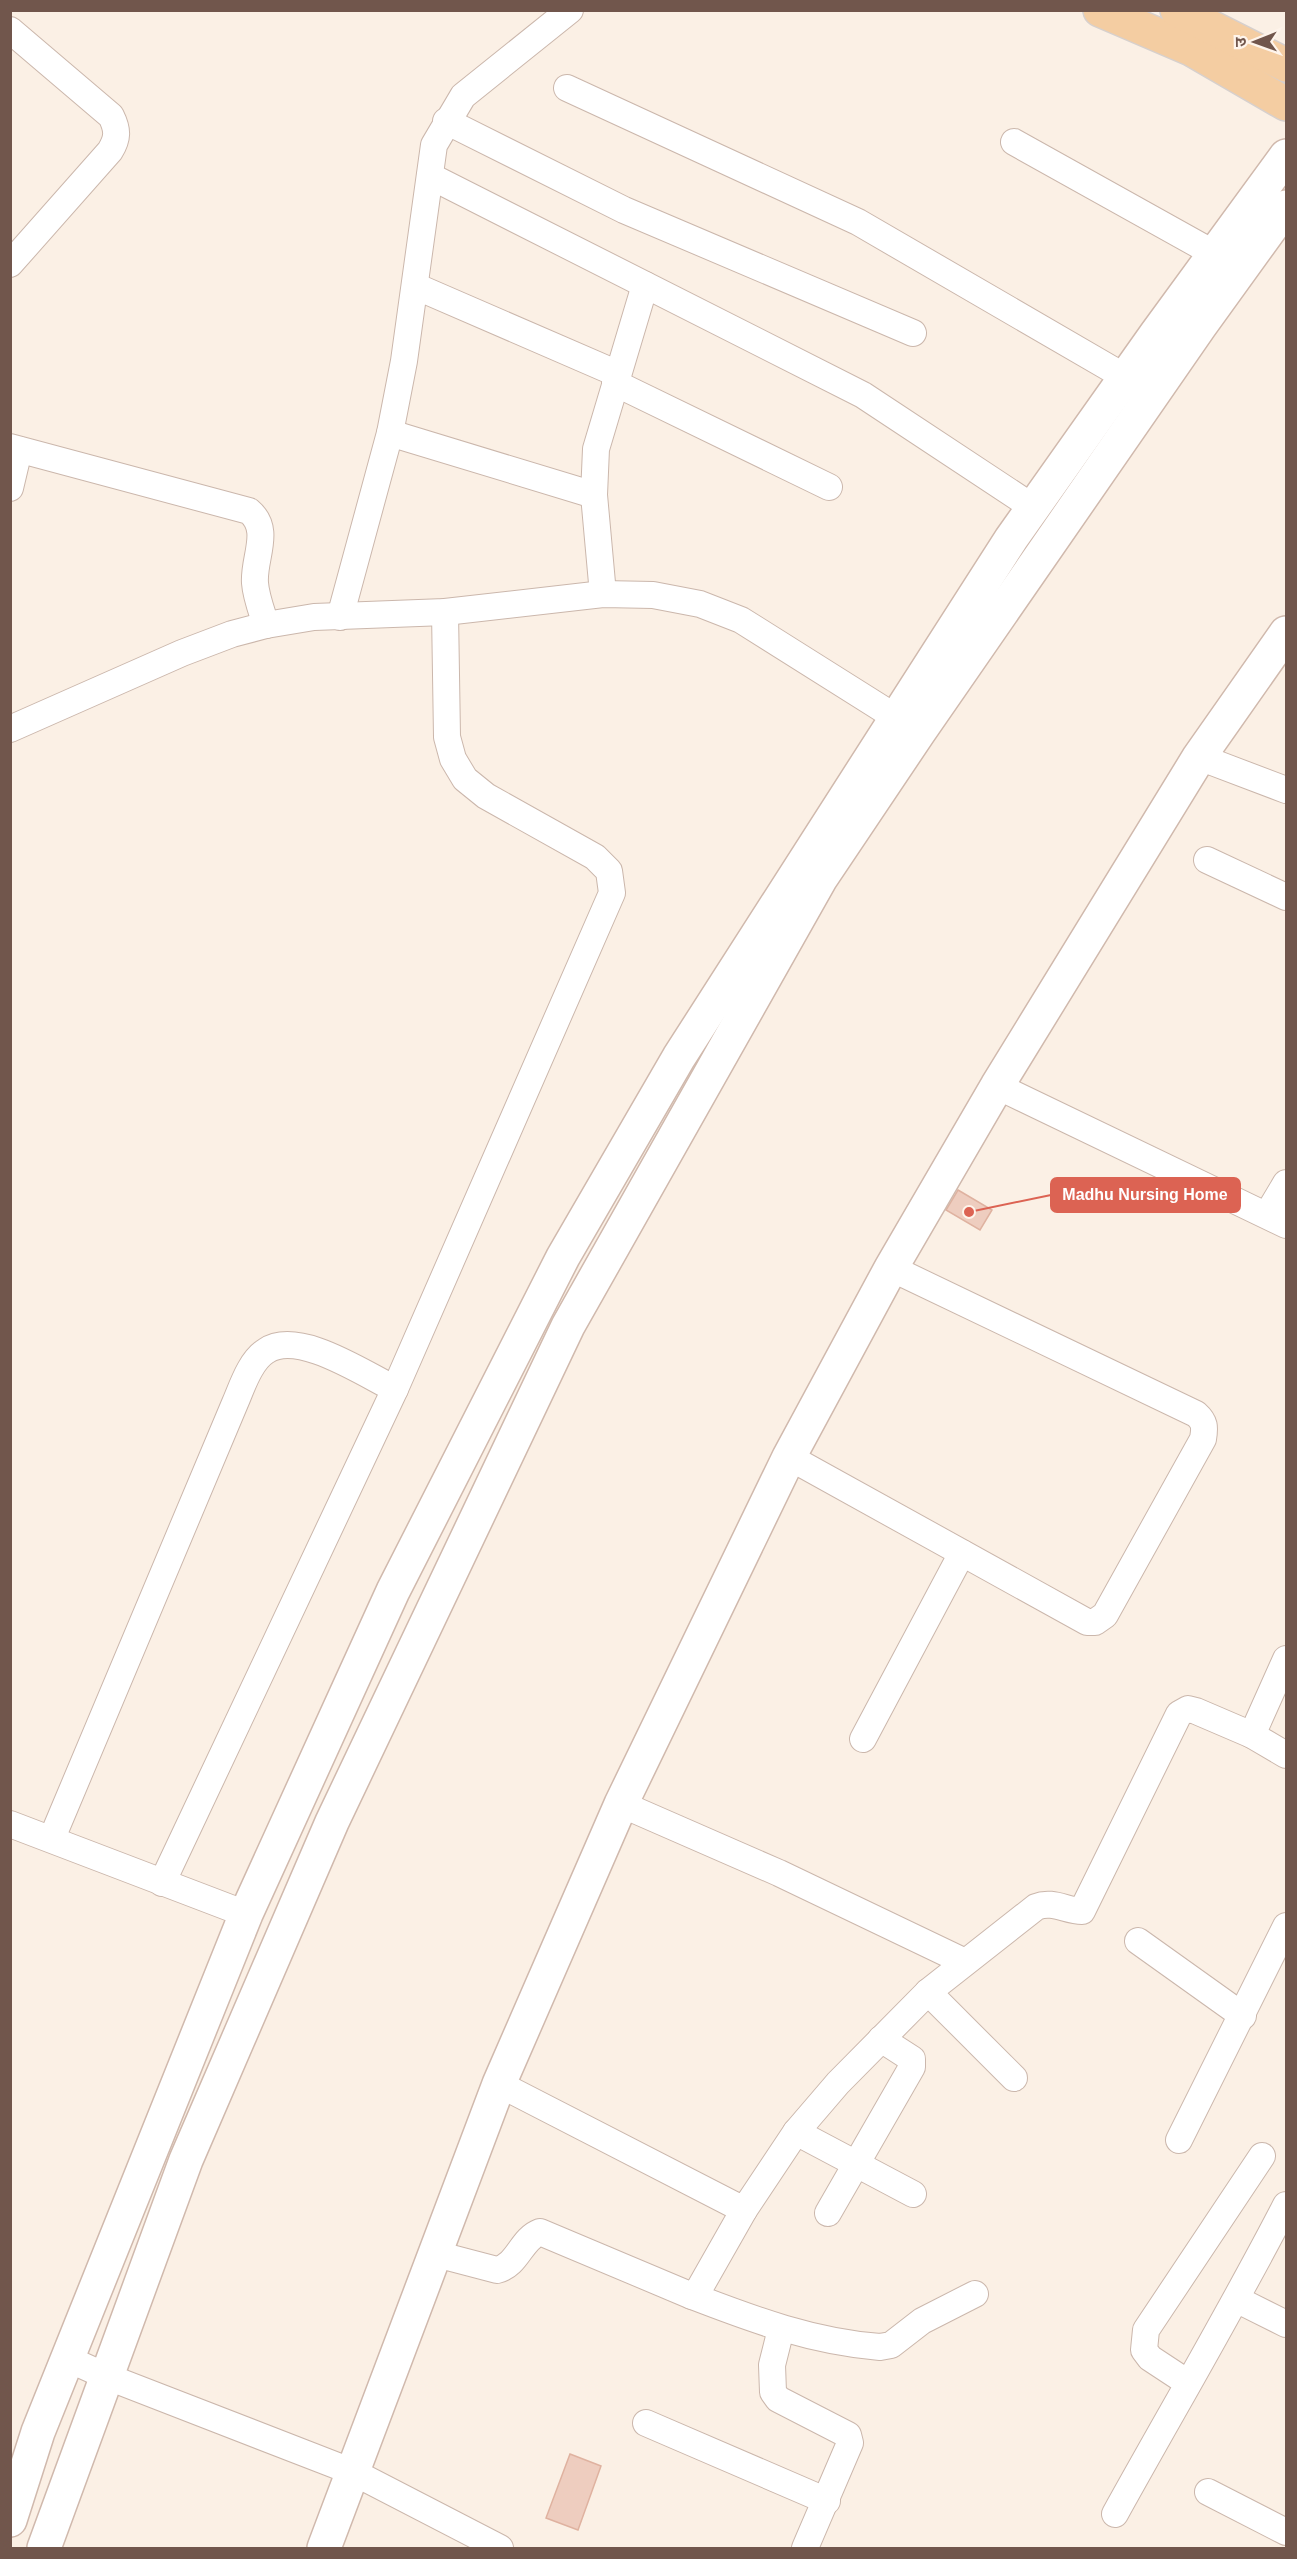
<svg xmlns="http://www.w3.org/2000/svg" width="1297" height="2559" font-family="Helvetica,'Noto Sans Devanagari',sans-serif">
<rect width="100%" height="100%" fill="#fbf0e5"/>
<!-- building -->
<g fill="#eecdbf" stroke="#dfb2a0" stroke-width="1.5">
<polygon points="958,1190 992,1210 980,1230 946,1210"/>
<polygon points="570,2454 601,2466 578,2530 546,2518"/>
</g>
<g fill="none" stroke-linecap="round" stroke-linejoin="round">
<defs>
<g id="minor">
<path d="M10,30L111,116C118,130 118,138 110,151L10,264"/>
<polyline points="567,88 858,222 1125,377"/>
<polyline points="446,121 624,210 913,333"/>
<polyline points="1014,142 1215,254"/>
<polyline points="430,176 863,395 1034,508"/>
<polyline points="415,286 618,374"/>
<polyline points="615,383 829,487"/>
<polyline points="390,433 594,495"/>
<path d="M10,447L249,511C272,530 253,558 255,583C256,597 262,612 266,625"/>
<polyline points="10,488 19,450"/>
<polyline points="603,594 594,495 596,449 645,285"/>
<polyline points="340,617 390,433 404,361 434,145 463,96 570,10"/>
<polyline points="10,729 182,653 232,634 266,625 314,617 445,612 603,594 653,595 700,604 741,620 911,727"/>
<polyline points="1199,757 1286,790"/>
<polyline points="1207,860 1286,897"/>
<polyline points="997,1086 1286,1225"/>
<polyline points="1267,1215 1286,1183"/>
<path d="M789,1457L1087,1622H1095L1105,1615L1203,1439C1205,1427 1205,1422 1196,1414L891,1268"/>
<polyline points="1252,1735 1286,1659"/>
<polyline points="863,1739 962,1553"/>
<polyline points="621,1804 779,1873 965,1962"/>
<polyline points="10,1824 246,1914"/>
<path d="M52,1838L235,1403C242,1387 250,1361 266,1351C298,1329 364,1374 395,1389"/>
<polyline points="162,1883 395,1389 612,893 609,871 595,857 486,796 465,779 453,759 447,737 445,612"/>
<polyline points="1138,1941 1243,2016"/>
<polyline points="928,1992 1014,2078"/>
<path d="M499,2084L744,2210L796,2132L838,2083L928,1992L1036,1907C1053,1900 1066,1911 1082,1911L1179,1714L1188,1709L1196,1711L1252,1735L1286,1755"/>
<polyline points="796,2132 913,2194"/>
<polyline points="1179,2140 1286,1926"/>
<polyline points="828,2213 912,2067 912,2059 881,2039"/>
<path d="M436,2254L497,2270C518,2265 521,2239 540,2232L692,2296L698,2291L744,2210"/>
<path d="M692,2296C754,2320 814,2342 880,2347L891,2345L922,2321L975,2294"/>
<polyline points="1238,2300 1286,2324"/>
<polyline points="781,2329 772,2365 773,2392 778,2399 848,2435 850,2443 805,2548"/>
<polyline points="68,2359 108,2377 353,2472 500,2548"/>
<polyline points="1188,2383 1150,2358 1144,2350 1146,2330 1262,2156"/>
<polyline points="646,2423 827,2501"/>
<polyline points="1208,2492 1286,2532"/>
<path d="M1115,2514C1172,2411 1232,2310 1286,2205"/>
</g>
<g id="secondary">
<polyline points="10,2520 38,2432 246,1914 393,1591 563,1257 679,1057 1011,539 1156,334 1286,156"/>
<polyline points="44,2548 186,2160 332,1822 568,1326 821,878 919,732 1200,326 1286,207"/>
<polyline points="324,2548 499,2084 621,1804 789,1457 891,1268 997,1086 1199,757 1286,633"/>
</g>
<g id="primary">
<polyline points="1100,10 1191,49 1286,104"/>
<polyline points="1177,10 1286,65"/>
</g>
</defs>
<!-- minor casing -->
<use href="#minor" stroke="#cbb7ac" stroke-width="28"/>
<!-- secondary casing -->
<use href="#secondary" stroke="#d0b9ad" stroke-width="36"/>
<!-- primary casing -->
<use href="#primary" stroke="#d7d0cd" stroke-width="36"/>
<!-- minor -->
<use href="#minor" stroke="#fff" stroke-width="26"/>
<!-- secondary -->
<use href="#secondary" stroke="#fff" stroke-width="33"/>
<!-- primary -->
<use href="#primary" stroke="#f4cda2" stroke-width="33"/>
</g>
<!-- callouts -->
<path fill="none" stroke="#dc6353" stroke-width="2" d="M969 1212L1051 1195"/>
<circle fill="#dc6353" stroke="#fef4eb" stroke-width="2" cx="969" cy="1212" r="6"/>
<rect fill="#dc6353" stroke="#dc6353" stroke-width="2" x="1051" y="1178" width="189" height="34" rx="6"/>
<g font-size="16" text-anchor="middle" font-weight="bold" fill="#fff">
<text x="1145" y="1200">Madhu Nursing Home</text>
</g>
<!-- border -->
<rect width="1297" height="2559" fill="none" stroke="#71564c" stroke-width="24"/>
<!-- north arrow -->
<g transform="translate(1255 42) rotate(269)" stroke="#fef4eb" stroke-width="4.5" paint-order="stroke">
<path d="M0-4.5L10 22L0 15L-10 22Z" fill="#71564c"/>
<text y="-9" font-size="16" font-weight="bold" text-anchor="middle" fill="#71564c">उ</text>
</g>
</svg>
